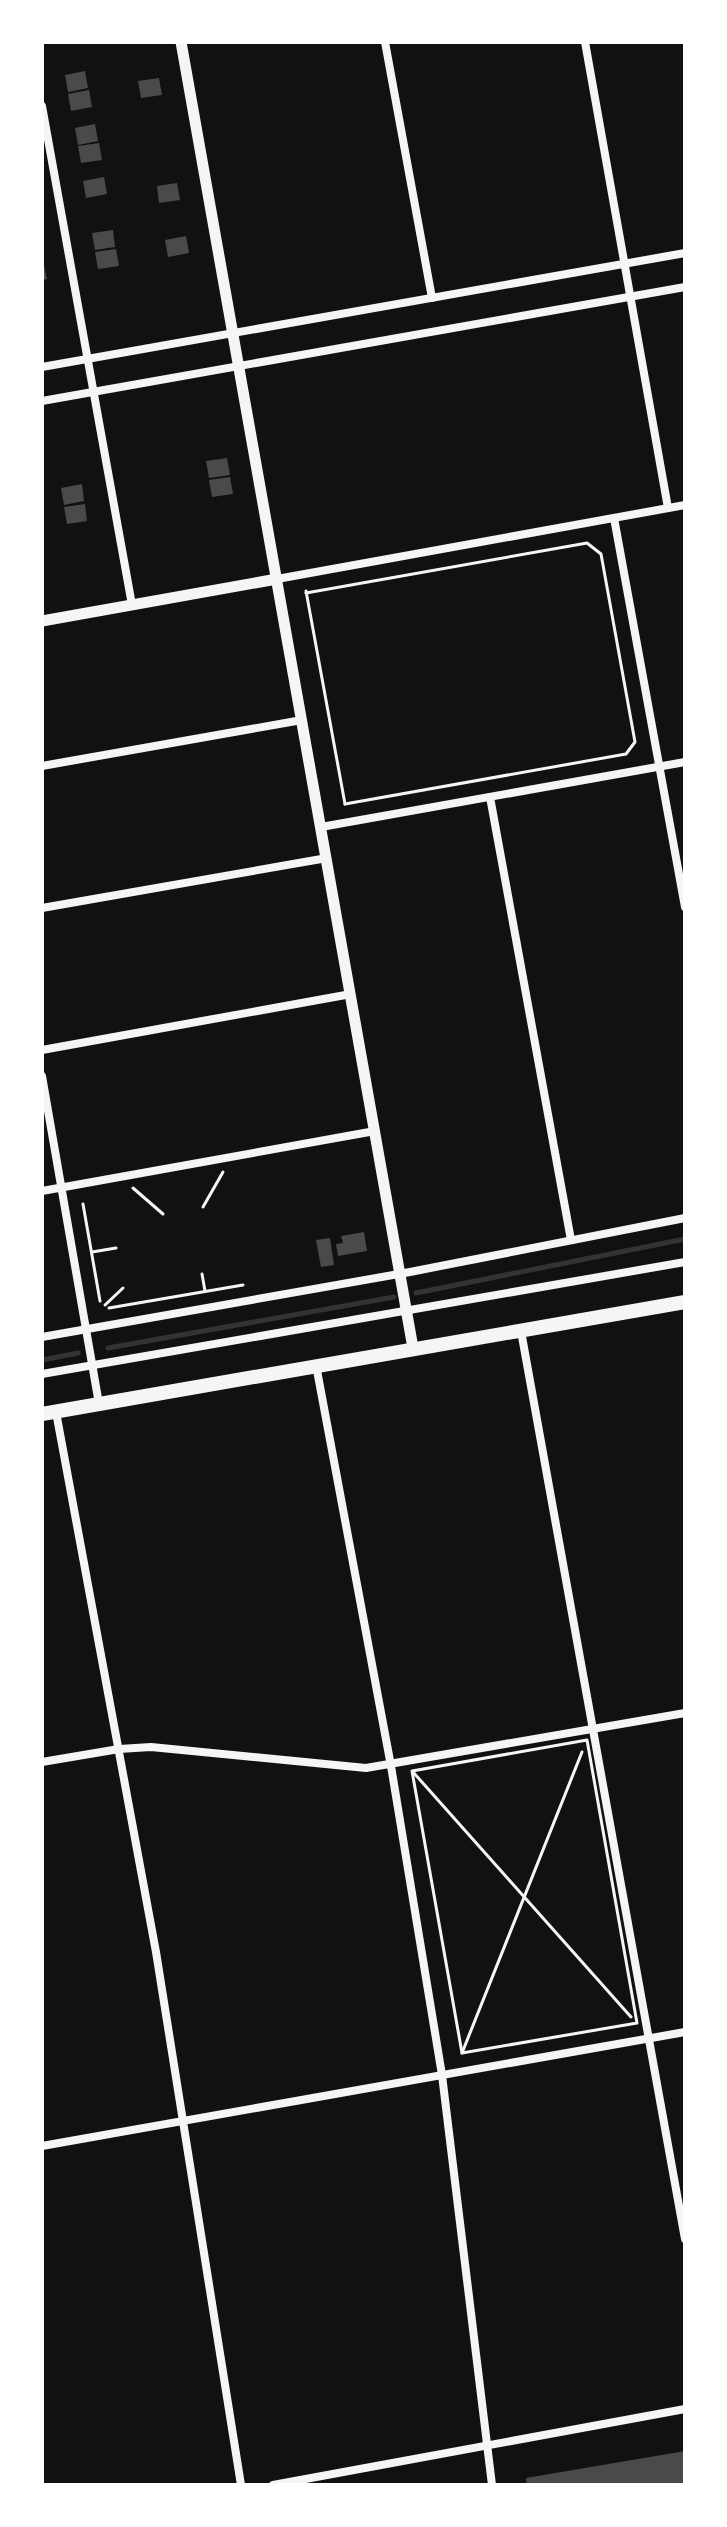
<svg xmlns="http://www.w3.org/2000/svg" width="727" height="2527" font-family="'PT Sans',sans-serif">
<rect width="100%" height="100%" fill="#111"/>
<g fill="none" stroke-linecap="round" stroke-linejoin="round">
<!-- stream -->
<g stroke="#333" stroke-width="5">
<polyline points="416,1293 685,1239"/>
<polyline points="108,1348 394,1297"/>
<polyline points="42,1360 78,1353"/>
</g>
</g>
<!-- building -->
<g fill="#4a4a4a">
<polygon points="85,71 88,88 68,92 65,75"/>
<polygon points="159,78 162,95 141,98 138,81"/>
<polygon points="89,90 92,107 71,111 68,94"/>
<polygon points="95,124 98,141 78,145 75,128"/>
<polygon points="99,143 102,160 81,163 78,146"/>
<polygon points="104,177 107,194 86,198 83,181"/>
<polygon points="177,183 180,200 159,203 157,186"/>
<polygon points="113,230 115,247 95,250 92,233"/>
<polygon points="186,236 189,253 168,257 165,240"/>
<polygon points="116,249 119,266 98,269 95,252"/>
<polygon points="42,257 47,279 42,280"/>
<polygon points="227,458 230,475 209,478 206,461"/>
<polygon points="230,477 233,494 212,497 209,480"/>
<polygon points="82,484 84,501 64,505 61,488"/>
<polygon points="85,504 87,521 67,524 64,507"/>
<polygon points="364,1232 367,1251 338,1256 336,1244 343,1243 341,1236"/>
<polygon points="330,1238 334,1265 321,1267 316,1240"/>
<polygon points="685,2451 685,2485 527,2485 526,2478"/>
</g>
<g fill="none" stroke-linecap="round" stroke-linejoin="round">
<!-- path -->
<g stroke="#f5f5f5" stroke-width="3">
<polyline points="306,591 345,804"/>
<polyline points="306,593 587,543 601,554 635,742 626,754 345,804"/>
<polyline points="133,1188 163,1214"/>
<polyline points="83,1204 100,1301"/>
<polyline points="203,1207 223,1172"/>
<polyline points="92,1252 116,1248"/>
<polyline points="202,1274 205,1291"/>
<polyline points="105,1305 123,1288"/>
<polyline points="109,1308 243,1285"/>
<polygon points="587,1740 637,2023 462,2053 412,1771"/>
<polyline points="413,1772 631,2017"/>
<polyline points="462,2053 582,1752"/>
</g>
<!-- minor -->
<g stroke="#f5f5f5" stroke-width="8">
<polyline points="385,42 432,298"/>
<polyline points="585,42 668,508"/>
<polyline points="42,106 132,605"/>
<polyline points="42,367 685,253"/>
<polyline points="42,401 685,287"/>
<polyline points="614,518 685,907"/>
<polyline points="277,579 685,505"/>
<polyline points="42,766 302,720"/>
<polyline points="490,797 571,1240"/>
<polyline points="321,827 685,762"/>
<polyline points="42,908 327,858"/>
<polyline points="42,1050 351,994"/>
<polyline points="42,1076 99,1404"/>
<polyline points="42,1191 375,1131"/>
<polyline points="521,1331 685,2239"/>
<polyline points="42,1337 410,1272 685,1218"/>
<polyline points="316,1365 391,1766 442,2075 492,2485"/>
<polyline points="42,1374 685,1262"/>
<polyline points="56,1412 156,1952 241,2485"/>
<polyline points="42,1762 119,1749 151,1747 366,1768 685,1713"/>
<polyline points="42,2146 685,2032"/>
<polyline points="273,2485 685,2409"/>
</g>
<!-- tertiary -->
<g stroke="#f5f5f5" stroke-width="11">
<polyline points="181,42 413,1348"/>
<polyline points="42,621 277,579"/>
</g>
<!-- primary -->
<polyline stroke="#f5f5f5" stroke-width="14" points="42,1414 685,1302"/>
</g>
<!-- border -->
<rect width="727" height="2527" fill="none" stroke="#ffffff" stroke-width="88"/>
</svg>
